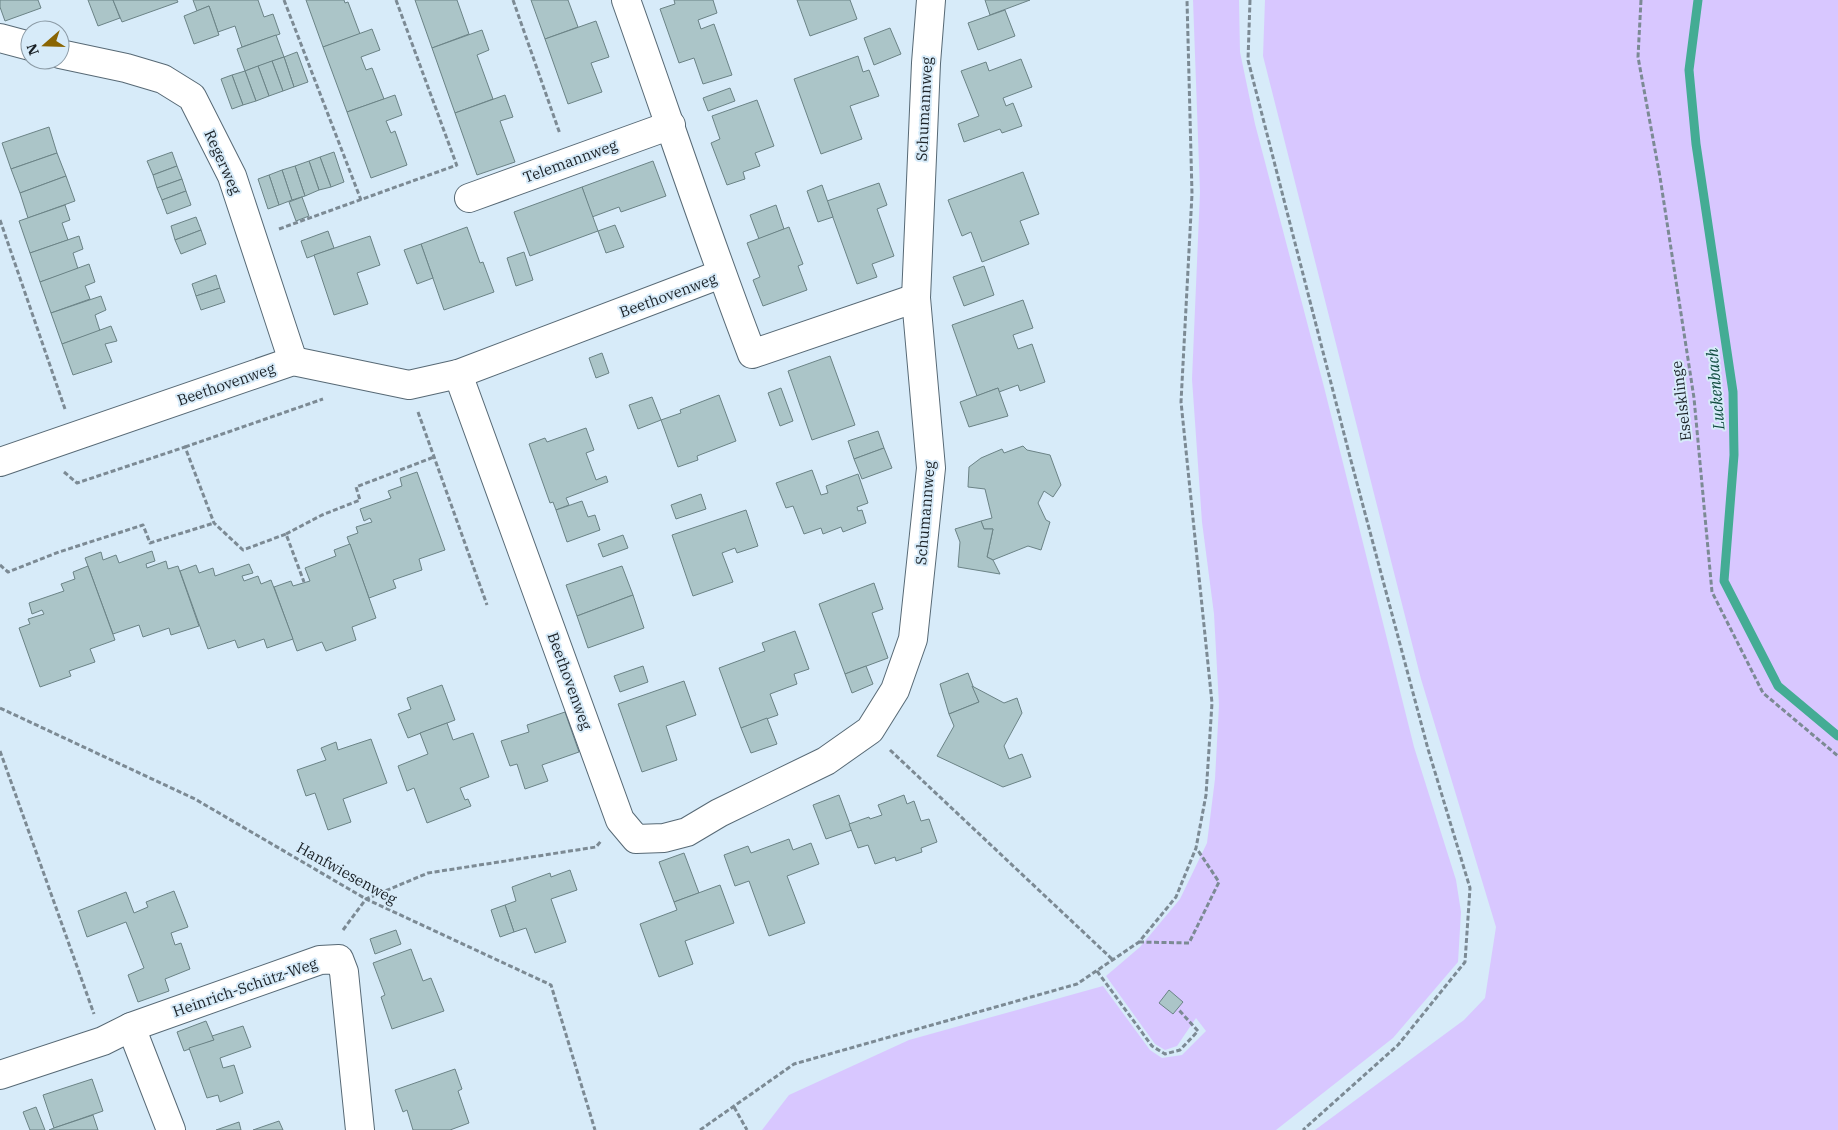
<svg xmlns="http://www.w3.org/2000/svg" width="1838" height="1130" font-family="'IBM Plex Serif',serif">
<rect width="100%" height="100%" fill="#d7ebf9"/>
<!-- green -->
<g fill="#d8c7ff">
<polygon points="1193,0 1239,0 1240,52 1255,124 1324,387 1414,747 1456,880 1461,912 1458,962 1393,1038 1276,1130 762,1130 789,1095 909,1040 1103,986 1150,1050 1162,1058 1182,1055 1206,1031 1196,1018 1177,1046 1165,1050 1155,1044 1106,976 1140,947 1180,899 1207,843 1215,779 1219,705 1214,614 1202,522 1192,379 1200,192"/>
<polygon points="1265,0 1838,0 1838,1130 1315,1130 1464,1020 1485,998 1496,927 1421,679 1263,56"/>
</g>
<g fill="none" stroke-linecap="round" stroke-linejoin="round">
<!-- stream -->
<polyline stroke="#44ac94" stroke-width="9" points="1698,0 1689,70 1696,144 1733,392 1734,455 1724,581 1778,686 1838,736"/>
</g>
<!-- building -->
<g fill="#abc5c8" stroke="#6b8386">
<polygon points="0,0 38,0 41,8 5,21 0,7"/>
<polygon points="88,0 113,0 120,18 98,26"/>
<polygon points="113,0 177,0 178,2 122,22"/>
<polygon points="193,0 258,0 264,17 273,14 280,34 242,47 235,26 218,32 209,6 197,11"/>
<polygon points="306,0 344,0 345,3 348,2 360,34 323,47"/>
<polygon points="415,0 457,0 469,34 432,48"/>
<polygon points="531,0 568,0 578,27 545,39"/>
<polygon points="674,0 713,0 717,13 698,20 701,29 714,24 732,75 703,84 694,58 679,63 660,9 675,4"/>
<polygon points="797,0 850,0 857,19 810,36"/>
<polygon points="985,0 1030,0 990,15"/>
<polygon points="209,6 219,35 194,44 184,16"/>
<polygon points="1005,10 1015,36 978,50 968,23"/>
<polygon points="596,21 609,57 591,63 602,92 568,104 545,39"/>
<polygon points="890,28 901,54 874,65 864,38"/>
<polygon points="372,29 380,50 361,57 366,70 372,68 384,99 347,112 323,47"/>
<polygon points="482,30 489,50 477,55 493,99 455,113 432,48"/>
<polygon points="276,35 284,57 245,71 237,49"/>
<polygon points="297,52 308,82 294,87 284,57"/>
<polygon points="858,56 863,72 869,70 879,96 850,106 862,139 821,154 794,79"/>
<polygon points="284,57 294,87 283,91 272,61"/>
<polygon points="1021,59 1032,87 1003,98 1006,106 1013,103 1022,126 1002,133 1000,129 964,142 958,124 979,116 961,71 986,62 989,71"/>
<polygon points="272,61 283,91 269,96 258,66"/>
<polygon points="258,66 269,96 256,101 245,71"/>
<polygon points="245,71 256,101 243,105 232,75"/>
<polygon points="232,75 243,105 232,109 221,79"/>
<polygon points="730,88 735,101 708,111 703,98"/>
<polygon points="395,95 402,115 386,121 391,133 395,131 407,165 371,178 347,112"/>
<polygon points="505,95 513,117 500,121 515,162 477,175 455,113"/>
<polygon points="757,100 774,146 755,153 760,166 743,172 745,179 727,185 711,143 720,139 712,116"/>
<polygon points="49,127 57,153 11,169 2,143"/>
<polygon points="172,152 177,166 153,175 147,161"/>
<polygon points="334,152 344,182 331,187 320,157"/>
<polygon points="57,153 66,176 20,193 11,169"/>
<polygon points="320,157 331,187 319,190 309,161"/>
<polygon points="309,161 319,190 305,196 295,166"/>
<polygon points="653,161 666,196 621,212 619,207 592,217 582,187"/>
<polygon points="177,166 182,179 157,188 153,175"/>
<polygon points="295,166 305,196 292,200 282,170"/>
<polygon points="282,170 292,200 279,205 269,175"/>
<polygon points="1023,172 1039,214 1020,221 1029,244 982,262 971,232 962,236 948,200"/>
<polygon points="269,175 279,205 268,209 258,179"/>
<polygon points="66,176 75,201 28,218 20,193"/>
<polygon points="182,179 186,191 162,200 157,188"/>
<polygon points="879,183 887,205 877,209 894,256 872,264 877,277 857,284 827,201"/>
<polygon points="822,185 833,217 818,222 807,191"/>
<polygon points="582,187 598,231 530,256 514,212"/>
<polygon points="186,191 191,205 167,214 162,200"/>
<polygon points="302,197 309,216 296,221 289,202"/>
<polygon points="65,205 70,220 62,223 68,240 30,253 19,221"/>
<polygon points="776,205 784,229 759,239 750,215"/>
<polygon points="196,217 201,230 175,240 171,226"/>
<polygon points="615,225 624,247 606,253 598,231"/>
<polygon points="467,227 480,263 483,262 494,292 444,310 421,244"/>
<polygon points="789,227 803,264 798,266 807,290 763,306 753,280 760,277 747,243"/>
<polygon points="201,230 206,244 181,254 175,240"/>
<polygon points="328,231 334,248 307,258 301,241"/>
<polygon points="79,236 83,249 73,253 78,269 40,282 30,253"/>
<polygon points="370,236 380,265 357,273 368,304 334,315 314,255"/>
<polygon points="421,244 433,278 417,284 404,250"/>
<polygon points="524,252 533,280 516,286 507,258"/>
<polygon points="89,264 95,282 85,286 90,299 51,313 40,282"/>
<polygon points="984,266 994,295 964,306 953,277"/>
<polygon points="216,275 220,288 196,296 192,284"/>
<polygon points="220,288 225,302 201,310 196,296"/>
<polygon points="101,296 106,310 95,315 100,331 62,344 51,313"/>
<polygon points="1023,300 1033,328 1013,335 1018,349 1032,344 1045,382 1020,391 1018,385 999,392 998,388 977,396 952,325"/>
<polygon points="111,326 117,341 105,344 112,362 73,375 62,344"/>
<polygon points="602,353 609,373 596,378 589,358"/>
<polygon points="830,356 855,425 812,440 788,371"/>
<polygon points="781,388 793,421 780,426 768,393"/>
<polygon points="998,388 1008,416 969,427 960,402"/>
<polygon points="719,395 736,441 697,456 698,460 678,467 661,420 681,413 680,410"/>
<polygon points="652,397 661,420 638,429 629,405"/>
<polygon points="586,428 594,450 586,453 596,480 606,476 608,482 566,498 569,505 556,510 553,502 550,503 529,444 545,438 547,442"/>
<polygon points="878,431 884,448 854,459 848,441"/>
<polygon points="1023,446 1027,450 1050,455 1061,485 1053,497 1044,491 1038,503 1046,520 1050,522 1041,550 1028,546 993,560 987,557 993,529 984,529 981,521 992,518 985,489 968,487 969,467 981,458 1002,449 1004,453"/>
<polygon points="884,448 892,468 862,479 854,459"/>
<polygon points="812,470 821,495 828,493 826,486 858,474 868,503 857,507 858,511 862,510 866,523 843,532 841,527 823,534 821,528 804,534 793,506 786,508 776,483"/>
<polygon points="417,472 445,550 419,559 422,570 393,580 396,588 369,598 347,537 358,533 356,527 372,522 370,518 364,521 360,509 391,498 388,491 402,486 400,478"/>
<polygon points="701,494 706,509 676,519 671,505"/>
<polygon points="582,501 588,517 595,515 600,530 567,542 556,510"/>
<polygon points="746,510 758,546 737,553 735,548 722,553 733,582 693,596 672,535"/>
<polygon points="981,521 984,529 993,529 987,557 993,560 1000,574 958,567 960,542 955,529"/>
<polygon points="623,535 628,548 603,557 598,544"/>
<polygon points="350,544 376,618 352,627 356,640 326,651 322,642 297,651 274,587 291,581 293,586 310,581 305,568 336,556 334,550"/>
<polygon points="152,551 155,561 146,564 147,568 166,561 168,569 178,566 199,626 171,635 169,628 143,637 139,625 113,634 85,558 101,552 103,560 116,555 119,563"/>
<polygon points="249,564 253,573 242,576 244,581 258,576 261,584 271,580 293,639 267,648 264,639 238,648 235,640 208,649 180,571 196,565 199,573 213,568 215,576"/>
<polygon points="88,566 115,640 90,649 95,662 69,671 71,676 40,687 19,628 30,624 28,619 44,614 42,610 32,614 29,603 64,591 61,584 75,579 73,572"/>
<polygon points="622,566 633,595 577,616 566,585"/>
<polygon points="874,583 883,609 872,613 888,658 845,674 819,604"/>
<polygon points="633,595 644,628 588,648 577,616"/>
<polygon points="795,631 809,669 794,674 797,684 770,694 778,715 741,728 719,668 765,651 762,643"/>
<polygon points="643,666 648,682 620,692 614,676"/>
<polygon points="866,666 873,684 852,693 845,674"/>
<polygon points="968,673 979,702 949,714 940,684"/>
<polygon points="684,681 696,715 666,726 677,760 642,772 618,704"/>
<polygon points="442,685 455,720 408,738 398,714 411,709 407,698"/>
<polygon points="972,686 1004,703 1017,698 1022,713 1004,746 1009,759 1022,754 1031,777 1003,787 937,756 954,726 949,714 979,702"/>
<polygon points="565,712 579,752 542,765 548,781 525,789 517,764 510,766 501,741 529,732 527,725"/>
<polygon points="767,718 777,744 751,753 741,728"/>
<polygon points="447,723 453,740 473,733 489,777 460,788 465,800 468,799 471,806 427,823 414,788 407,791 398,766 428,754 420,733"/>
<polygon points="371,739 387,783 343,799 351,822 328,830 315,793 306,796 297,770 326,760 321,748 336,742 338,750"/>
<polygon points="839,795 852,830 826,839 813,805"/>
<polygon points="904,795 907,804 914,801 921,821 929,819 937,842 921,848 922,852 896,861 895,857 875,864 868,845 858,848 849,824 869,817 870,819 882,815 878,805"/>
<polygon points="789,839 793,850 811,843 819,864 787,876 805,923 769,936 749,881 735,886 724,855 748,846 751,853"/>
<polygon points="684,853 699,893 674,902 659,862"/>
<polygon points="570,870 577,890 551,899 566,942 535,953 526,928 514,932 505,905 516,901 512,887 550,873 551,877"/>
<polygon points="720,885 734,923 685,941 693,964 659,977 640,924 677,910 674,902"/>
<polygon points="174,891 188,927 171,933 175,945 181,943 190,969 165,979 169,991 138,1002 128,975 144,968 126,922 87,937 78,911 126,892 134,913 148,907 146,902"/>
<polygon points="505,905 514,932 500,937 491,910"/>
<polygon points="396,930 401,944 375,954 370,939"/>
<polygon points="411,949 423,981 431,978 444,1011 392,1029 381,997 385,995 373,963"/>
<polygon points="1169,990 1183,1002 1173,1014 1159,1003"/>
<polygon points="206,1021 214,1040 184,1051 177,1032"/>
<polygon points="243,1026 251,1047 220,1058 223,1068 234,1065 243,1093 220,1102 218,1095 207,1098 189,1048 214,1040 212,1036"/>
<polygon points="455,1069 462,1089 458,1091 469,1123 450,1130 413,1130 407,1110 403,1112 395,1090"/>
<polygon points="92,1079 103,1111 54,1128 43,1095"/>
<polygon points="36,1107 45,1130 30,1130 23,1112"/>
<polygon points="93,1115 98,1130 49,1130 54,1128"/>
<polygon points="279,1121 283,1130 253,1130"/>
<polygon points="239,1122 241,1130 216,1130"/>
</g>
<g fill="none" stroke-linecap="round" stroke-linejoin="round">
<defs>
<g id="minor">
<path d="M626,0C668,118 707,237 752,354L916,298"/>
<polyline points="0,38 30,46"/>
<polyline points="60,54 126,68 163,79 192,97 232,176 293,361"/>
<polyline points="469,198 671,125"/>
<polyline points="458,374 620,820 636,839 664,838 687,832 719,813 826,761 870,730 895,690 913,639 931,468 916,298 926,63 931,0"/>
<polyline points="0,462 293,361 409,385 458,374 721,274"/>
<polyline points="131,1027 320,960 339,959 344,972 360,1130"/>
<polyline points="0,1075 103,1041 131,1027 171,1130"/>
</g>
</defs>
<!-- minor casing -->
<use href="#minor" stroke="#576975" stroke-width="30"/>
<!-- path -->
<g stroke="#7c8a94" stroke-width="3" stroke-dasharray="5 2.5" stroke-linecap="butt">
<polyline points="284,0 361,200"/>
<polyline points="396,0 457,166"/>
<polyline points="513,0 560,134"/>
<polyline points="1250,0 1248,60 1350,457 1428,749 1470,888 1465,962 1398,1045 1303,1130"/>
<polyline points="1641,0 1638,57 1660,177 1694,398 1712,592 1763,693 1838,756"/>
<polyline points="0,220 65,409"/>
<polyline points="279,229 457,165"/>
<polyline points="418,412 487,605"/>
<polyline points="185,447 323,399"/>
<polyline points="64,472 77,483 185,447 214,523 243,550 286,534 304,582"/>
<polyline points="286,534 322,515 360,500 356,487 434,457"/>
<polyline points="0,565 8,572 59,552 143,525 150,543 214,523"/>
<polyline points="0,708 195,799 366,899 551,985 595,1130"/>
<polyline points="890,750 1113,960"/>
<polyline points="0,751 94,1014"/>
<polyline points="343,930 366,899 428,873 596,847 601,841"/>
<polyline points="1139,942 1189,943 1219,882 1197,849"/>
<polyline points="1097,971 1152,1046 1165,1054 1180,1050 1198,1031 1178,1009"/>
<polyline points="734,1107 747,1130"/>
<polyline points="700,1130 794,1064 1077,984 1139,942 1176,897 1196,848 1206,795 1212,703 1181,402 1192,194 1187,0"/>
</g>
<!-- minor -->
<use href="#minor" stroke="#fff" stroke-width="28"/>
</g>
<g text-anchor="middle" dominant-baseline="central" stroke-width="4" stroke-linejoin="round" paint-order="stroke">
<!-- street labels -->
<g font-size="15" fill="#1a2126" stroke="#d7ebf9">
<text transform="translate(924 109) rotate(-87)">Schumannweg</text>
<text transform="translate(570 161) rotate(-20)">Telemannweg</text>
<text transform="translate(223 162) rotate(66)">Regerweg</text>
<text transform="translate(668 295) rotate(-20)">Beethovenweg</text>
<text transform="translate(226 384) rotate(-19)">Beethovenweg</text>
<text transform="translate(1681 401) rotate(-97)">Eselsklinge</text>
<text transform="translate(925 513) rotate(-85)">Schumannweg</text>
<text transform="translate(570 681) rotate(70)">Beethovenweg</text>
<text transform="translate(347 873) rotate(29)">Hanfwiesenweg</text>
<text transform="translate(245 987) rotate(-19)">Heinrich-Schütz-Weg</text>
</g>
<!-- water labels -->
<g font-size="16" font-style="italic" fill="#104c3f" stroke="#d7ebf9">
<text transform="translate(1715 389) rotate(-95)">Luckenbach</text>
</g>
</g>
<!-- north arrow -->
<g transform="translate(45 45) rotate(250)"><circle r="24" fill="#d7ebf9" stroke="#8b9aa5"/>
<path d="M0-4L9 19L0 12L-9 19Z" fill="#8a6503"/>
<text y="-8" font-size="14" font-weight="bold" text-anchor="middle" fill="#1a2126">N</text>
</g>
</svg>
